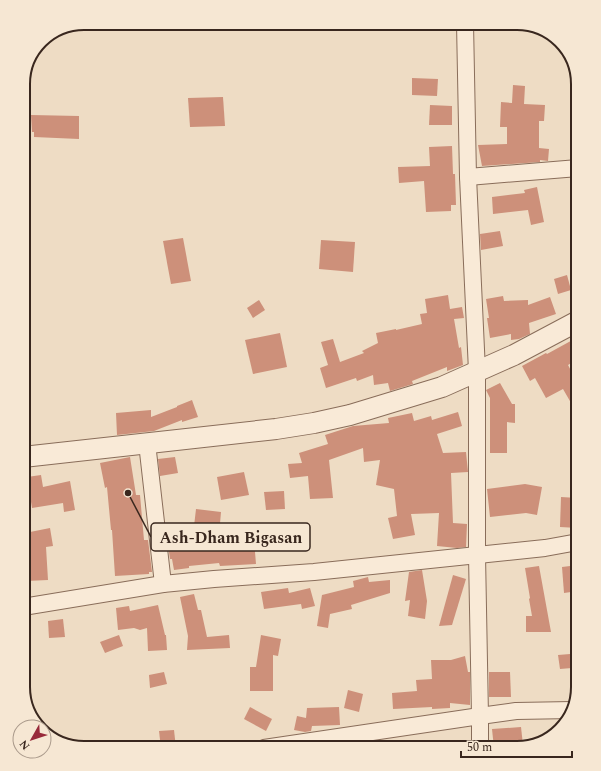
<svg xmlns="http://www.w3.org/2000/svg" width="601" height="771" font-family="Spectral,serif">
<rect width="100%" height="100%" fill="#eedcc4"/>
<!-- building -->
<g fill="#cd907a">
<polygon points="412,78 438,79 437,96 412,95"/>
<polygon points="513,85 525,86 524,104 545,105 544,121 539,121 539,148 549,149 548,161 540,160 540,162 482,166 478,145 507,144 507,127 500,127 501,102 512,103"/>
<polygon points="223,97 225,126 190,127 188,98"/>
<polygon points="430,105 452,106 452,125 429,125"/>
<polygon points="31,115 79,116 79,139 34,137 34,132 32,132"/>
<polygon points="452,146 453,174 455,174 456,205 451,205 451,211 426,212 424,181 399,183 398,167 430,166 429,147"/>
<polygon points="537,187 544,222 531,225 528,210 493,214 492,197 525,193 524,190"/>
<polygon points="500,231 503,246 481,250 480,234"/>
<polygon points="183,238 191,281 171,284 163,241"/>
<polygon points="321,240 355,242 353,272 319,269"/>
<polygon points="567,275 571,290 558,294 554,279"/>
<polygon points="448,295 450,309 462,307 464,318 454,319 459,348 461,347 463,365 447,371 447,367 412,381 413,384 390,391 388,383 374,385 373,375 357,381 356,378 326,388 320,368 328,365 321,342 333,339 340,362 364,353 362,351 378,343 376,333 396,329 396,330 422,324 420,314 427,313 425,299"/>
<polygon points="503,296 504,301 528,300 528,305 550,297 556,314 529,323 530,334 519,339 511,340 511,334 490,338 487,318 489,318 486,299"/>
<polygon points="259,300 265,310 253,318 247,308"/>
<polygon points="280,333 287,367 253,374 245,340"/>
<polygon points="578,337 578,359 568,365 578,384 578,415 563,389 546,398 535,378 530,381 522,366 546,353 547,354"/>
<polygon points="500,383 512,404 515,404 515,423 507,422 507,453 490,453 490,398 486,390"/>
<polygon points="192,400 198,417 182,422 182,420 154,431 117,435 116,413 151,410 151,417 177,407 177,406"/>
<polygon points="458,412 462,426 437,434 443,453 466,452 468,472 451,473 453,523 467,524 466,547 457,548 437,546 439,513 411,514 415,535 393,539 388,518 397,516 394,489 376,485 380,460 364,462 363,448 329,460 333,498 310,499 308,476 290,478 288,464 302,463 299,453 328,444 325,435 353,426 389,423 388,418 412,413 414,421 431,416 432,420"/>
<polygon points="130,457 136,495 140,495 144,540 148,540 152,572 149,572 149,574 115,576 112,530 111,530 107,487 105,488 100,463"/>
<polygon points="175,457 178,473 160,476 158,459"/>
<polygon points="244,472 249,495 221,500 217,477"/>
<polygon points="41,475 43,487 70,481 75,510 64,512 63,503 32,508 27,477"/>
<polygon points="525,484 542,487 537,515 526,513 490,517 487,489"/>
<polygon points="284,491 285,509 266,510 264,492"/>
<polygon points="561,497 578,498 578,528 560,527"/>
<polygon points="196,509 221,512 219,535 233,529 239,542 254,540 256,564 220,566 219,563 189,566 189,568 174,570 172,559 170,559 167,538 193,535"/>
<polygon points="50,528 53,546 46,547 48,580 26,581 24,553 29,552 25,533"/>
<polygon points="578,565 578,591 564,593 562,567"/>
<polygon points="539,566 551,632 526,632 526,616 532,616 529,599 530,598 525,568"/>
<polygon points="422,570 427,601 425,619 408,616 410,600 405,601 409,572"/>
<polygon points="453,575 466,579 452,625 439,626"/>
<polygon points="368,577 369,582 390,580 390,593 351,605 352,609 330,614 328,628 317,626 322,595 354,587 353,581"/>
<polygon points="288,588 289,593 310,588 315,606 302,609 301,604 264,609 261,592"/>
<polygon points="194,594 198,610 201,610 207,637 229,635 230,648 187,650 188,636 180,597"/>
<polygon points="158,605 165,635 166,635 167,650 148,651 147,628 140,630 134,628 118,630 116,608 129,606 130,611"/>
<polygon points="63,619 65,637 49,638 48,621"/>
<polygon points="119,635 123,646 105,653 100,642"/>
<polygon points="261,635 281,639 278,656 273,655 273,691 250,691 250,667 256,667"/>
<polygon points="570,654 572,668 560,669 558,655"/>
<polygon points="465,656 468,672 470,672 470,705 450,703 450,708 432,709 432,707 393,709 392,693 417,691 416,680 432,679 431,660 451,660"/>
<polygon points="164,672 167,684 150,688 149,675"/>
<polygon points="489,672 510,672 511,697 489,697"/>
<polygon points="348,690 363,694 359,712 344,708"/>
<polygon points="250,707 272,719 266,731 244,719"/>
<polygon points="339,707 340,725 312,726 311,731 305,732 294,730 297,716 306,718 307,708"/>
<polygon points="521,727 523,745 494,748 492,729"/>
<polygon points="174,730 176,748 161,748 159,731"/>
</g>
<g fill="none" stroke-linecap="round" stroke-linejoin="round">
<defs>
<g id="minor">
<polyline points="465,23 468,177 477,371 477,555 480,716 480,748"/>
<polyline points="468,177 578,168"/>
<polyline points="147,443 163,584"/>
<polyline points="23,607 163,584 214,579 314,572 545,548 578,542"/>
<polyline points="264,748 480,716 516,711 572,710"/>
</g>
<polyline id="tertiary" points="23,457 276,429 314,423 350,415 442,387 514,355 578,321"/>
</defs>
<!-- minor casing -->
<use href="#minor" stroke="#896d5a" stroke-width="18"/>
<!-- tertiary casing -->
<use href="#tertiary" stroke="#896d5a" stroke-width="22"/>
<!-- minor -->
<use href="#minor" stroke="#f9ead7" stroke-width="16"/>
<!-- tertiary -->
<use href="#tertiary" stroke="#f9ead7" stroke-width="20"/>
</g>
<!-- crop -->
<path d="M0 0H601V771H0ZM84 30H517A54 54 0 0 1 571 84V687A54 54 0 0 1 517 741H84A54 54 0 0 1 30 687V84A54 54 0 0 1 84 30Z" fill="#f6e7d3" fill-rule="evenodd"/>
<path fill="none" stroke="#39271e" stroke-width="2" d="M84 30H517A54 54 0 0 1 571 84V687A54 54 0 0 1 517 741H84A54 54 0 0 1 30 687V84A54 54 0 0 1 84 30Z"/>
<!-- callouts -->
<path fill="none" stroke="#39271e" stroke-width="1.5" d="M128 493L151 537"/>
<circle fill="#39271e" stroke="#f6e7d3" stroke-width="1.5" cx="128" cy="493" r="4"/>
<rect fill="#f6e7d3" stroke="#39271e" stroke-width="1.5" x="151" y="523" width="159" height="28" rx="4"/>
<g font-size="16" text-anchor="middle" font-weight="bold" fill="#39271e">
<text x="231" y="543">Ash-Dham Bigasan</text>
</g>
<!-- north arrow -->
<g transform="translate(32 739) rotate(231)"><circle r="19" fill="#f6e7d3" stroke="#aa9a8b"/>
<path d="M0-3L7 15L0 10L-7 15Z" fill="#982a3a"/>
<text y="-6" font-size="11" font-weight="bold" text-anchor="middle" fill="#39271e">N</text>
</g>
<!-- scale -->
<path d="M461 751v6h111v-6" fill="none" stroke="#39271e" stroke-width="2"/>
<text x="467" y="751" font-size="12" fill="#39271e" stroke="#f6e7d3" stroke-width="3" paint-order="stroke">50 m</text>
</svg>
